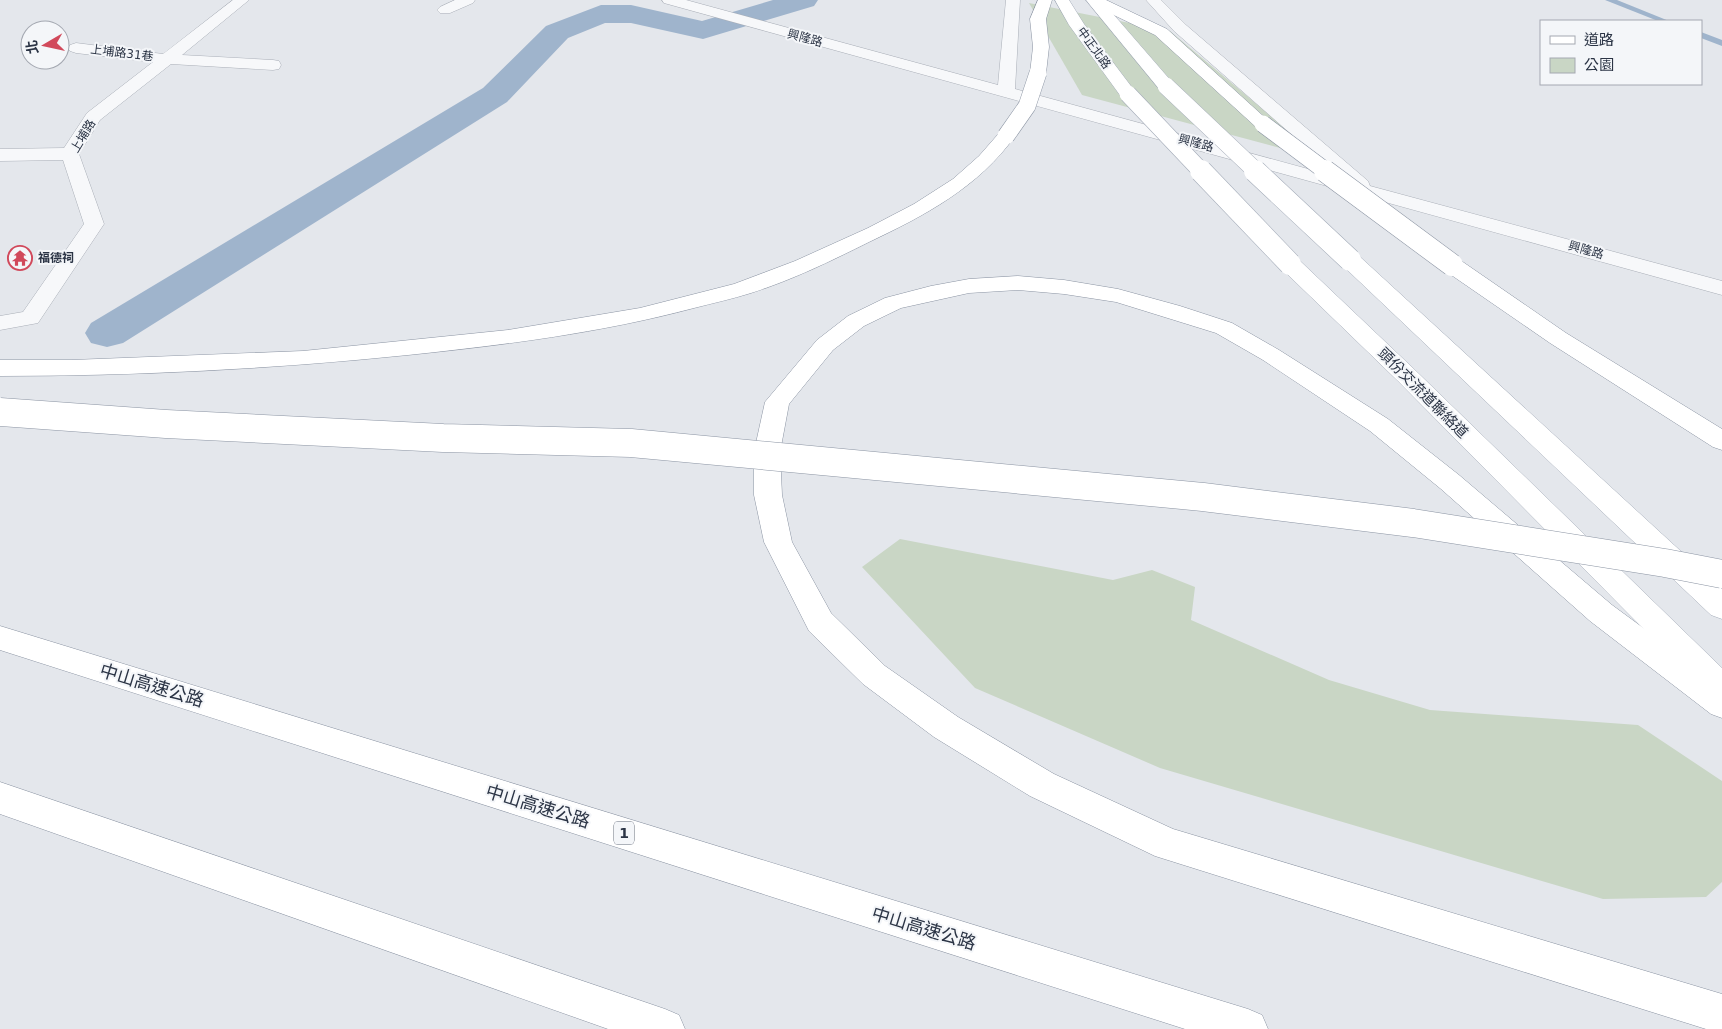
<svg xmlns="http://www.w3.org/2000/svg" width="1722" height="1029" font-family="'DejaVu Sans','Noto Sans TC',sans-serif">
<rect width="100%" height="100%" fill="#e4e7ec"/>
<!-- green -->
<g fill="#c9d6c5">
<polygon points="1029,3 1170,31 1322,159 1082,95"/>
<polygon points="900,539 1113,580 1152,570 1195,587 1191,620 1329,680 1430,710 1638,725 1722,781 1722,882 1706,897 1603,899 1160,768 975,688 862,567"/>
</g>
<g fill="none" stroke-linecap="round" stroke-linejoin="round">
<!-- stream -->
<g fill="#9fb4cc" fill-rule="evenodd">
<polygon points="1605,0 1617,0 1669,21 1658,21"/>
<polygon points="1701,32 1722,40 1722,46 1701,38"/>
</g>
<!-- canal -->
<polygon fill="#9fb4cc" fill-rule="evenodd" points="773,0 818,0 814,6 703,39 631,23 605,23 568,38 507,102 123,343 107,347 91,343 85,333 91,323 483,88 546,26 601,5 631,5 702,21"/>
<defs>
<g id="minor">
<polygon points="233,0 249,0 182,55 273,60 279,61 281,65 279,69 273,70 171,64 100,120 79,154 104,224 38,323 0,330 0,316 23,312 84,224 63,160 0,161 0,149 64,148 87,113 153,62 76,53 70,51 68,48 70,45 76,43 163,54"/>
<polygon points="455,0 475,0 473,3 450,13 440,13 437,10 440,7"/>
<polygon points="662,0 686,0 998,85 1006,0 1020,0 1015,89 1341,178 1174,31 1146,0 1161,0 1186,25 1368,181 1370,186 1722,281 1722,295 664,3"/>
</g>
<g id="major">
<polygon points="1055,0 1069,0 1084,24 1137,94 1134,98 1128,99 1122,98 1069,25"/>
<polygon points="1086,0 1101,0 1172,82 1175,86 1172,90 1160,90"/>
<polygon points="1350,254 1358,255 1722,589 1722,619 1711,615 1342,265 1339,260 1342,255"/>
<polygon points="1290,258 1298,259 1416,371 1722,668 1722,701 1711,697 1398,381 1282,269 1279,264 1282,259"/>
</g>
<g id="highway">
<polygon points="1038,0 1052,0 1046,19 1049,47 1046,73 1044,77 1032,77 1030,73 1033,47 1030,19"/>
<polygon points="1087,0 1106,0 1167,29 1272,124 1269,128 1263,129 1257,128 1155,35 1089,3"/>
<path d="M1006,131L1012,132L1015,136C979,187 924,216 869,242C831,261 792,280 751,293C732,299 713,303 694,308C600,333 504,345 408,355C272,369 136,376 0,376V360H72L303,351L508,330L640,308L734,284L795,261L868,228L914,204L953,179L979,156L1000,132Z"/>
<polygon points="1452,259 1460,260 1566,333 1722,429 1722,450 1713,447 1550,343 1444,270 1441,265 1444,260"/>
<polygon points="1018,276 1064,280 1118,289 1180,306 1232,323 1279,350 1388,419 1459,475 1612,605 1722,686 1722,718 1711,714 1590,621 1441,489 1370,431 1263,360 1216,333 1116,302 1064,294 1018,290 969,293 901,308 864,326 833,350 789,404 780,452 782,495 792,542 831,613 885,666 958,717 1054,774 1173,829 1722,994 1722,1029 1706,1029 1155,856 1030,796 934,737 863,684 809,631 764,542 754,495 754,452 765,402 817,340 848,316 885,298 931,286 969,279"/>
<polygon points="0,626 1248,1009 1262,1015 1268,1029 1185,1029 0,650"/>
<polygon points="0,782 665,1009 679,1015 685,1029 608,1029 0,814"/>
</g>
</defs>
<!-- minor casing -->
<use href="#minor" stroke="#a9aeb7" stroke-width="1"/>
<!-- major casing -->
<use href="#major" stroke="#a3abb8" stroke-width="1"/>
<!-- highway casing -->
<use href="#highway" stroke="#8b94a3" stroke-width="1"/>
<!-- minor -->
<use href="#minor" fill="#f7f8fa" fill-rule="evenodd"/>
<!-- major -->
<use href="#major" fill="#fff" fill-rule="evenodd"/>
<!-- highway -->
<use href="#highway" fill="#fff" fill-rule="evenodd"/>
<defs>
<g id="major-bridge-far1">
<polyline points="1166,86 1257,172"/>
<polyline points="1128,94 1202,172"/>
</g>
<g id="major-bridge">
<polyline points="1201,171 1290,264"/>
<polyline points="1255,171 1350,260"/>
</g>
<g id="highway-bridge-far2">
<polyline points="1263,124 1327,172"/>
<polyline points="1006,136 1027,106 1038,73"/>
</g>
<polyline id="highway-bridge-far1" points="1325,171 1452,265"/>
<polyline id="highway-bridge" points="0,412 166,424 443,438 631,443 1203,497 1413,523 1665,563 1722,574"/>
</defs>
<!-- major-bridge-far1 casing -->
<use href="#major-bridge-far1" stroke="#a3abb8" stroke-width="18" stroke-linecap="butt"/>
<!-- major-bridge casing -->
<use href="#major-bridge" stroke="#a3abb8" stroke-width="23" stroke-linecap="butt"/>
<!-- highway-bridge-far2 casing -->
<use href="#highway-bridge-far2" stroke="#8b94a3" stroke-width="18" stroke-linecap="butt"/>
<!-- highway-bridge-far1 casing -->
<use href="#highway-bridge-far1" stroke="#8b94a3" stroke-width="23" stroke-linecap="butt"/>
<!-- highway-bridge casing -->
<use href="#highway-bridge" stroke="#8b94a3" stroke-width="29" stroke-linecap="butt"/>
<!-- major-bridge-far1 -->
<use href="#major-bridge-far1" stroke="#fff" stroke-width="17"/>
<!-- major-bridge -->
<use href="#major-bridge" stroke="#fff" stroke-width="22"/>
<!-- highway-bridge-far2 -->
<use href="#highway-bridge-far2" stroke="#fff" stroke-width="17"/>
<!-- highway-bridge-far1 -->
<use href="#highway-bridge-far1" stroke="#fff" stroke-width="22"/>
<!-- highway-bridge -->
<use href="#highway-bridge" stroke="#fff" stroke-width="28"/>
</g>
<!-- icons -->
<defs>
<symbol id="temple-ring" viewBox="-11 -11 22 22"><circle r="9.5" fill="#f4f6f9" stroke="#d1495b" stroke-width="1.5"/><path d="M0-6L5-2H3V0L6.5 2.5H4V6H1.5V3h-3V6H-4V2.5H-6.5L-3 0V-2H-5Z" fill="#d1495b"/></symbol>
</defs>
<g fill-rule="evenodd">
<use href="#temple-ring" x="6" y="244" width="28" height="28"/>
</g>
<g text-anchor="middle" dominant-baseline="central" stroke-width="4" stroke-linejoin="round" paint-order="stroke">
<!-- far-street labels -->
<g font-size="12" fill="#2b3445" stroke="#f4f6f9">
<text transform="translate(805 38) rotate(15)">興隆路</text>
<text transform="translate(1094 48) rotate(54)">中正北路</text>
<text transform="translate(122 53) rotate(7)">上埔路31巷</text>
<text transform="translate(83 136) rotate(-59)">上埔路</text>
<text transform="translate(1196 143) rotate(15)">興隆路</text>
<text transform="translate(1586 250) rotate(16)">興隆路</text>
</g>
<!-- far-poi labels -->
<g font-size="12" font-weight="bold" fill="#2b3445" stroke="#f4f6f9" text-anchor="start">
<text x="38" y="258">福德祠</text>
</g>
<!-- shield labels -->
<rect fill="#f4f6f9" stroke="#676e7b" stroke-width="1" x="614" y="821.5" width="20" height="23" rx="4"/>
<g font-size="14" font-weight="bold" fill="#2b3445">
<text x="624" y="833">1</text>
</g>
<!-- street labels -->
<g font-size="15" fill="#2b3445" stroke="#f4f6f9">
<text transform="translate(1423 393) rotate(45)">頭份交流道聯絡道</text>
</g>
<!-- near-street labels -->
<g font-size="18" fill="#2b3445" stroke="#f4f6f9">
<text transform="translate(152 685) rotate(17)">中山高速公路</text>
<text transform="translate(538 806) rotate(17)">中山高速公路</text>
<text transform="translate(924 928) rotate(17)">中山高速公路</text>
</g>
</g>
<!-- legend -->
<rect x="1540" y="20" width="162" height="65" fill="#f4f6f9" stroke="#a4a8b1"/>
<rect x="1550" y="36" width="25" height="8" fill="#ffffff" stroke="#a4a8b1"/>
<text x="1584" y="45" font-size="15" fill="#2b3445">道路</text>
<rect x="1550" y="58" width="25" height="15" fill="#c9d6c5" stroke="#a4a8b1"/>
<text x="1584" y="70" font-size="15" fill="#2b3445">公園</text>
<!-- north arrow -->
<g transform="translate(45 45) rotate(261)"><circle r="24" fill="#f4f6f9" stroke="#a4a8b1"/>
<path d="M0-4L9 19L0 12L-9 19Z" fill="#d1495b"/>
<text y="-8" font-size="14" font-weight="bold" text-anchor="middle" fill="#2b3445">北</text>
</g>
</svg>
